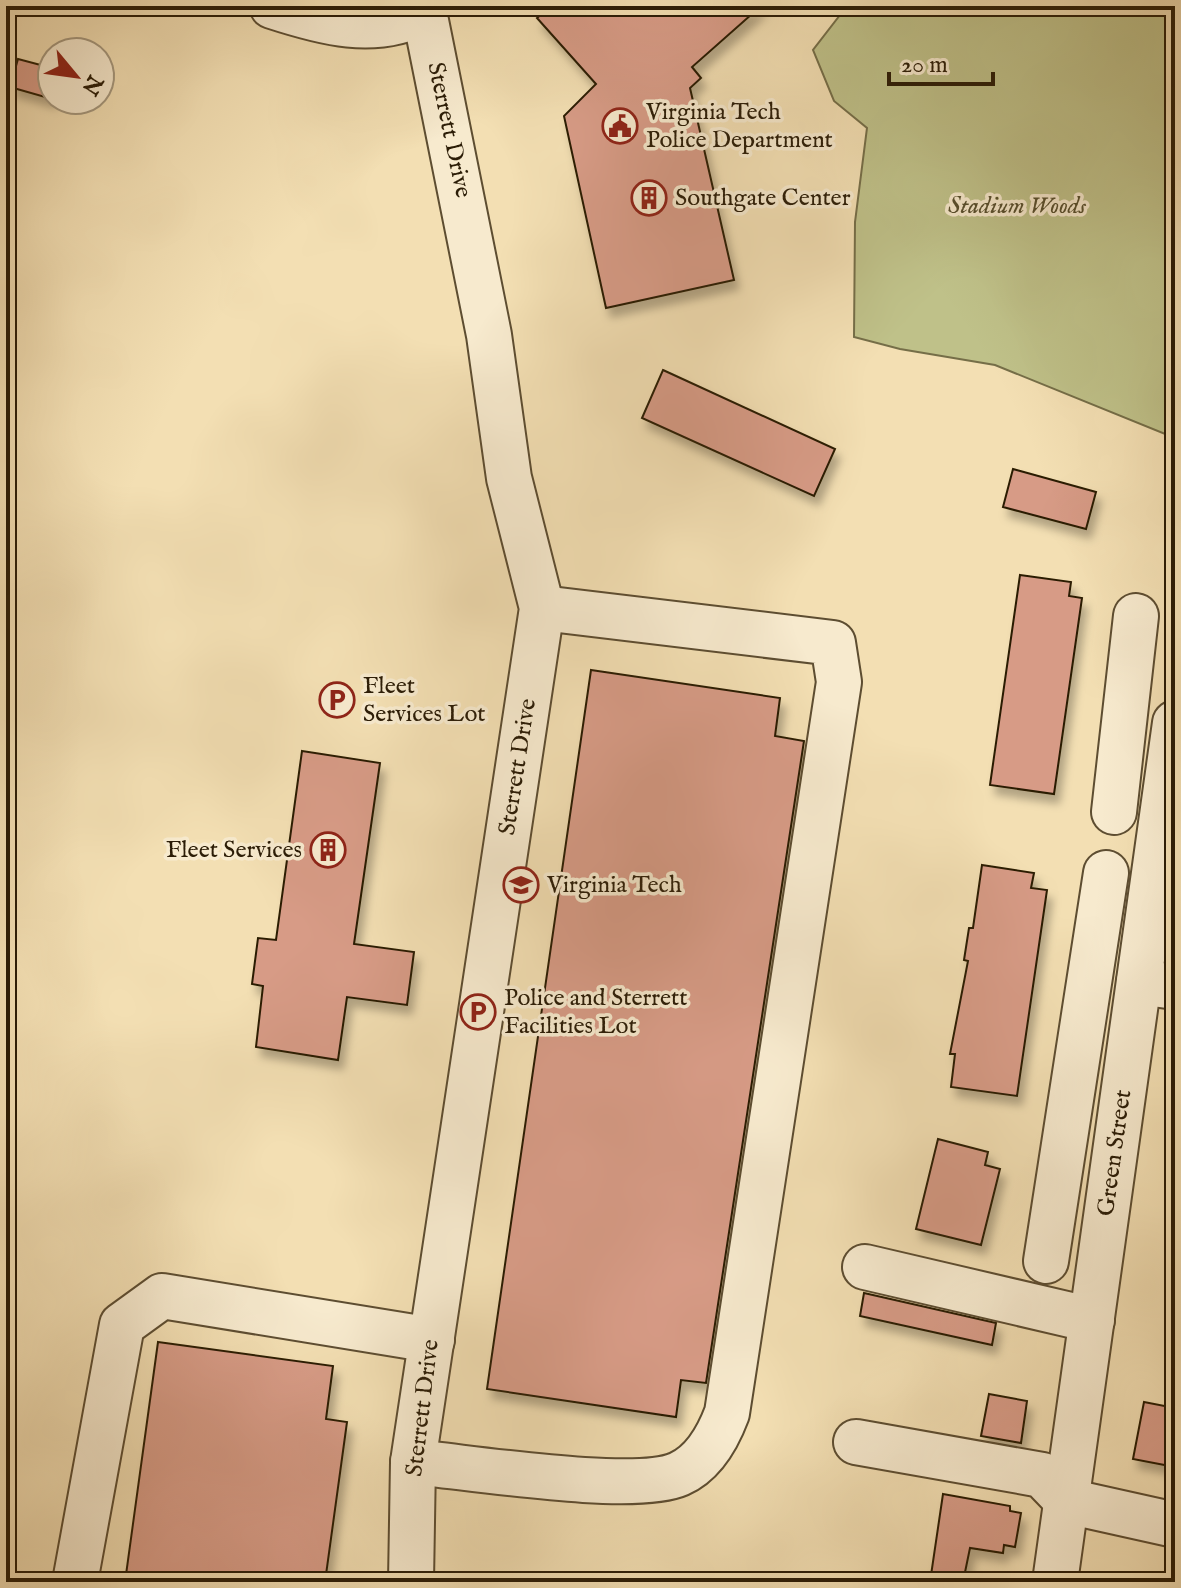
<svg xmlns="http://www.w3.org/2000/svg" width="1181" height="1588" font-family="'IM FELL English',serif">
<defs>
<filter id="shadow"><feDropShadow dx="5" dy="9" stdDeviation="4" flood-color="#0004"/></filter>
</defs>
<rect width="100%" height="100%" fill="#f3dfb3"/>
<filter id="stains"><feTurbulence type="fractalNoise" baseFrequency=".0025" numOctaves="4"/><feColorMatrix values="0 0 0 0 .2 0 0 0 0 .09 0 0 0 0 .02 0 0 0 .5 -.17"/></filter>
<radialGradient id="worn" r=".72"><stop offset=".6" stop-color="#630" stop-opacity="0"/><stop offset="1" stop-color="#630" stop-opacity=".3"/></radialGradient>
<!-- green -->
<polygon fill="#bfc189" stroke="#756e48" stroke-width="2" points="847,6 1175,6 1175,438 995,365 900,349 854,337 855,222 867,128 834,101 813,50"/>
<!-- building -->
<g fill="#d79b86" stroke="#2b1c06" stroke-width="2" filter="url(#shadow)">
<polygon points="551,6 761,6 692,67 701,78 690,88 734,280 606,308 564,116 596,84 537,18"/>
<polygon points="18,59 52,68 52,99 10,87"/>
<polygon points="663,370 835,449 814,496 642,418"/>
<polygon points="1013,469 1096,492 1086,529 1003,507"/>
<polygon points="1020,575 1071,582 1069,596 1082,598 1054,794 990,785"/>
<polygon points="591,670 780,698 775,736 804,741 706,1383 681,1380 676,1417 487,1389"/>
<polygon points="302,751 380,763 354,944 414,952 407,1005 347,997 338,1060 256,1047 263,986 252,984 258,938 276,940"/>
<polygon points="982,865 1034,873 1031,888 1047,890 1017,1096 951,1087 955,1054 950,1054 968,961 964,960 969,928 973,928"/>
<polygon points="938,1139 988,1152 985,1165 1000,1169 981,1245 916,1229"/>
<polygon points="864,1293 996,1323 992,1345 860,1316"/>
<polygon points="158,1342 333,1366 326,1419 347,1422 325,1582 125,1582"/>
<polygon points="989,1394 1027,1401 1021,1443 981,1436"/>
<polygon points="1144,1402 1175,1408 1175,1467 1133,1459"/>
<polygon points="943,1494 1010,1506 1010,1511 1021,1513 1015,1547 1004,1545 1003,1553 970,1548 963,1582 930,1582"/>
</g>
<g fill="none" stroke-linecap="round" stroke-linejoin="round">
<defs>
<g id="minor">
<path d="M272,6C321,22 376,38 424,11"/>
<polyline points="1114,812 1136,616"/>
<polyline points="1139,982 1175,987"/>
<polyline points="1046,1261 1106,873"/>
<polyline points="865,1267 1092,1320"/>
<polyline points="856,1442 1042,1475 1067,1501"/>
<path d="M413,1462C469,1467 634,1494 679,1474C704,1463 718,1437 727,1413L839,682L833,643L542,608"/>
<polyline points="1067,1501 1175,1525"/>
<polyline points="75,1582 122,1325 162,1296 432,1340"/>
<polyline points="411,1582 413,1462 542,608 509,478 489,335 423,6"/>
<polyline points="1055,1582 1175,723"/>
</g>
</defs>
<!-- minor casing -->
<use href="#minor" stroke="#5d4d31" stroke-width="48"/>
<!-- minor -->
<use href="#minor" stroke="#f7eace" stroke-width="44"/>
</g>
<!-- icons -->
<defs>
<symbol id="civic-ring" viewBox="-11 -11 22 22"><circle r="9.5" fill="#f7eace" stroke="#8f2418" stroke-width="1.5"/><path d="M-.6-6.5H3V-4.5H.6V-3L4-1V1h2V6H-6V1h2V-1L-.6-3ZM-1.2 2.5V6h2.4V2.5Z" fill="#8f2418"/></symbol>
<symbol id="building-ring" viewBox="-11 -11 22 22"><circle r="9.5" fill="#f7eace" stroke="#8f2418" stroke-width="1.5"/><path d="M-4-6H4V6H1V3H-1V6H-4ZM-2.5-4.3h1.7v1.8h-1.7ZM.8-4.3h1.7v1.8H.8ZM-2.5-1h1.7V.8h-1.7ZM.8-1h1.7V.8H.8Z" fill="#8f2418"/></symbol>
<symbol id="parking-ring" viewBox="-11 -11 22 22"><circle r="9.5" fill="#f7eace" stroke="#8f2418" stroke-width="1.5"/><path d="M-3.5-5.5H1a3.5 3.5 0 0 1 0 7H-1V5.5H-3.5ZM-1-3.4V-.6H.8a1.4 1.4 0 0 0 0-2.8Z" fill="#8f2418"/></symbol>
<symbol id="university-ring" viewBox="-11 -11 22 22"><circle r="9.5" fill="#f7eace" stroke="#8f2418" stroke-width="1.5"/><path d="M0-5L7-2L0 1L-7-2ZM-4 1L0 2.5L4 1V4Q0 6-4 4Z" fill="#8f2418"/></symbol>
</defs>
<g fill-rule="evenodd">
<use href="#civic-ring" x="600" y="106" width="40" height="40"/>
<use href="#building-ring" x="629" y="178" width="40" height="40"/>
<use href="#parking-ring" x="317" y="680" width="40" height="40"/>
<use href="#building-ring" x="308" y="830" width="40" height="40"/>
<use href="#university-ring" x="501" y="865" width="40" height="40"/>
<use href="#parking-ring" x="458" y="992" width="40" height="40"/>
</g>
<g text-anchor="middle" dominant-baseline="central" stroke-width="7" stroke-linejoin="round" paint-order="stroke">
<!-- poi labels -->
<g font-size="24" fill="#2b1c06" stroke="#f7eace" text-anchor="start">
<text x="646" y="112">Virginia Tech<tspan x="646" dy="28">Police Department</tspan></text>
<text x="675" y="198">Southgate Center</text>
<text x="363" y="686">Fleet<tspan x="363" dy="28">Services Lot</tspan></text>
<text x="302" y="850" text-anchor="end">Fleet Services</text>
<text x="547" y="885">Virginia Tech</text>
<text x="504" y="998">Police and Sterrett<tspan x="504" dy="28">Facilities Lot</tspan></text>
</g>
<!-- street labels -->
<g font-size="24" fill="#2b1c06" stroke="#f7eace">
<text transform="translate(449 130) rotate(78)">Sterrett Drive</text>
<text transform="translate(518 767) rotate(-81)">Sterrett Drive</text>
<text transform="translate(1115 1153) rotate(-82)">Green Street</text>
<text transform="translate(423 1408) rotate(-83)">Sterrett Drive</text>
</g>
<!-- park labels -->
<g font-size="24" font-style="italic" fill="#574e2d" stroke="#f7eace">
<text x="1017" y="206">Stadium Woods</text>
</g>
</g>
<!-- margin -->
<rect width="1181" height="1588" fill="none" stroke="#f3dfb3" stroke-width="32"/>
<rect x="8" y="8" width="1165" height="1572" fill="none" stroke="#2b1c06" stroke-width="4"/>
<rect x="16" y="16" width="1149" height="1556" fill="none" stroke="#2b1c06" stroke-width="2"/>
<!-- north arrow -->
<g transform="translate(76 76) rotate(119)"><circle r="38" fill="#f7eace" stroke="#a5987e" stroke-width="2"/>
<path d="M0-6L14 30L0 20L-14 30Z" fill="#8f2418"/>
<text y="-12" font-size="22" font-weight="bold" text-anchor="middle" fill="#2b1c06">N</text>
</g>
<!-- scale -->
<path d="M889 72v12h104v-12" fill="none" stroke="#2b1c06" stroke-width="4"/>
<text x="901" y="72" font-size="24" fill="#2b1c06" stroke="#f7eace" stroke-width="6" paint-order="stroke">20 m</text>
<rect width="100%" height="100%" filter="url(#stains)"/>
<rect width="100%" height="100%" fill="url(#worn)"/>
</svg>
